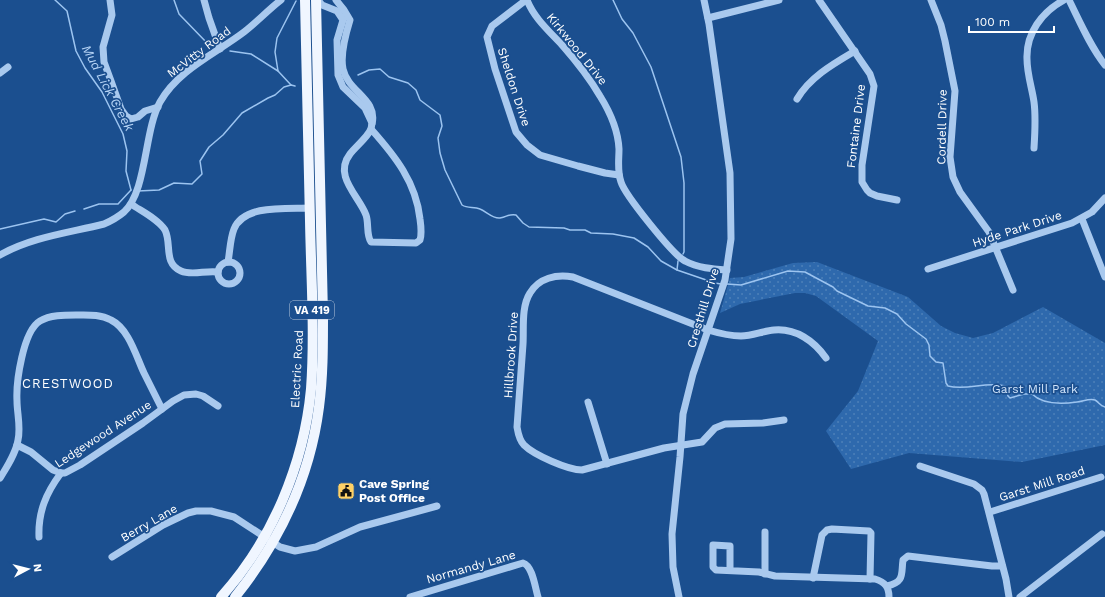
<svg xmlns="http://www.w3.org/2000/svg" width="1105" height="597" font-family="'Work Sans',sans-serif">
<defs>
<pattern id="grass-dots" width="8" height="8" patternUnits="userSpaceOnUse"><rect width="8" height="8" fill="#2e69ad"/><path d="M2 2h.1M6 6h.1" fill="none" stroke="#4d80b9" stroke-width="1.8" stroke-linecap="round"/></pattern>
</defs>
<rect width="100%" height="100%" fill="#1b4f8f"/>
<!-- grass -->
<polygon fill="url(#grass-dots)" points="817,262 908,297 941,326 955,333 973,338 993,333 1043,307 1105,343 1105,445 1022,462 909,453 851,469 826,431 858,391 878,341 816,296 805,293 795,293 740,304 720,313 730,278 744,277 793,263"/>
<g fill="none" stroke-linecap="round" stroke-linejoin="round">
<!-- stream -->
<g stroke="#9cc4f0" stroke-width="1.5">
<polyline points="55,0 67,11 76,51 85,68 102,92 123,134 127,151 126,171 131,190"/>
<polyline points="174,0 179,14 208,44"/>
<polyline points="613,0 622,19 633,33 651,67 681,157 684,183 684,252 683,254"/>
<polyline points="230,51 251,54 278,71 291,85"/>
<polyline points="278,71 275,52 277,38 296,1"/>
<path d="M358,75L369,70L380,69L389,77L408,83L416,90L420,100L440,115L442,126L438,138L440,153L445,170L462,205C468,209 474,206 480,209C487,212 493,219 500,218C508,217 506,214 516,215L523,223L529,227L564,228L570,230H585L591,233L613,234L634,238L648,247L661,261L677,270L715,283L721,284"/>
<polyline points="138,191 159,190 174,183 192,184 202,174 200,161 209,147 223,135 242,113 268,98 275,95 284,87 291,85 295,86"/>
<polyline points="84,209 99,204 118,204 131,190"/>
<polyline points="0,229 44,219 56,222 65,214 75,211"/>
<polyline points="677,270 678,261"/>
<path d="M727,284L741,285L788,271L805,272L833,287L837,291L868,306L885,308L897,314L906,324L926,339L929,345L930,356L936,362L943,363L946,383L948,386C967,391 986,381 1005,386L1008,396L1010,398L1024,394H1032C1043,405 1063,404 1077,402C1082,402 1089,398 1095,400C1099,402 1100,406 1105,407"/>
</g>
<!-- minor -->
<g stroke="#a9c9ee" stroke-width="7">
<polyline points="110,0 112,15 103,47 104,62 111,81 121,109 126,116 131,119 138,117 145,111 158,107"/>
<polyline points="204,0 209,18 220,49"/>
<polyline points="318,0 322,5 337,11 343,20 337,40 338,75 343,87 365,108 372,123 371,129"/>
<path d="M336,0L344,10L350,20C346,33 340,55 343,69C348,92 378,99 372,124"/>
<polyline points="526,0 492,26 487,37 495,69 516,132 527,145 540,155 578,166 605,173 619,175"/>
<path d="M527,0C534,18 549,31 562,45C576,61 589,77 600,96C610,112 618,129 619,149C619,160 617,171 621,182C625,195 673,255 685,261C698,268 713,269 727,270"/>
<polyline points="819,0 870,74 874,86 862,165 862,182 867,190 870,193 877,196 897,200"/>
<polyline points="931,0 941,25 945,41 955,91 950,157 953,177 960,192 989,232 1013,290"/>
<path d="M1069,0C1080,22 1090,46 1105,65"/>
<polyline points="708,18 779,0"/>
<polyline points="0,73 8,67"/>
<path d="M797,99C810,77 833,64 855,51"/>
<path d="M371,129C395,156 416,182 420,219C421,226 422,234 420,240L416,243L371,242C366,235 369,223 366,215C359,196 333,176 350,154C356,146 367,138 371,129Z"/>
<path d="M1034,148C1035,132 1036,117 1034,102C1032,88 1027,74 1027,59C1026,33 1042,12 1064,0"/>
<path d="M131,204C141,211 158,219 165,230C172,244 163,263 181,271C192,276 206,270 218,272"/>
<polyline points="1082,219 1105,277"/>
<path d="M0,255C32,237 68,233 104,224C111,221 118,217 124,212C147,191 144,131 160,102C178,70 215,54 244,32C257,22 268,10 281,0"/>
<circle cx="229" cy="273" r="11"/>
<path d="M228,262C230,251 230,239 234,229C244,204 287,209 310,208"/>
<polyline points="928,269 1072,223 1092,212 1105,198"/>
<polyline points="588,402 607,464"/>
<path d="M784,420L763,423L725,424L715,428L702,442L664,448L582,470C568,470 534,455 524,445C519,440 518,433 517,427C519,399 521,372 523,344C524,329 521,307 530,293C539,278 556,274 573,277L708,330C718,333 729,336 741,336C752,336 763,331 774,330C796,328 814,341 826,358"/>
<polyline points="17,445 31,452 53,470 61,473 65,473 80,465 143,423 173,401 184,395 196,394 203,396 218,406"/>
<polyline points="920,466 974,484 982,490 984,494 1006,579 1009,597"/>
<path d="M0,478C7,467 16,453 18,440C21,427 17,413 17,401C16,382 23,331 40,321C50,315 64,315 76,315C88,315 100,314 111,320C129,329 136,356 144,373C150,385 156,397 162,409"/>
<polyline points="990,512 1101,477"/>
<path d="M39,537C38,512 46,493 61,473"/>
<polyline points="112,557 163,525 188,513 196,511 211,511 234,517 280,547 295,551 316,547 360,527 437,506"/>
<path d="M730,570V546L713,545V567L716,570L759,572L775,576L875,579C885,582 889,587 889,597"/>
<polyline points="765,574 765,532"/>
<polyline points="813,578 822,535 827,530 832,529 869,531 871,533 870,579"/>
<path d="M887,586C905,582 901,574 903,560L908,556L992,566H1002"/>
<path d="M410,597L523,563C533,566 535,588 538,597"/>
<polyline points="679,597 673,567 672,534 680,457 683,414 693,374 725,280 731,239 730,173 709,24 704,0"/>
<polyline points="1020,597 1102,534"/>
</g>
<!-- major -->
<g stroke="#f0f6ff" stroke-width="10">
<path d="M221,597C272,541 304,464 311,389C315,333 311,277 310,221C308,147 307,74 305,0"/>
<path d="M235,597C279,542 310,477 319,407C323,377 323,347 323,316L316,0"/>
</g>
</g>
<!-- icons -->
<defs>
<symbol id="civic-square" viewBox="-11 -11 22 22"><rect x="-9" y="-9" width="18" height="18" rx="4" fill="#ffd166" stroke="#1b4f8f"/><path d="M-.6-6.5H3V-4.5H.6V-3L4-1V1h2V6H-6V1h2V-1L-.6-3ZM-1.2 2.5V6h2.4V2.5Z" fill="#111"/></symbol>
</defs>
<g fill-rule="evenodd">
<use href="#civic-square" x="336" y="481" width="20" height="20"/>
</g>
<g text-anchor="middle" dominant-baseline="central" stroke-width="3.5" stroke-linejoin="round" paint-order="stroke">
<!-- shield labels -->
<rect fill="#1b4f8f" stroke="#bbcadd" stroke-width="1" x="290" y="301" width="44" height="18" rx="3"/>
<g font-size="11" font-weight="bold" fill="#fff">
<text x="312" y="310">VA 419</text>
</g>
<!-- street labels -->
<g font-size="12" fill="#fff" stroke="#1b4f8f">
<text transform="translate(577 49) rotate(51)">Kirkwood Drive</text>
<text transform="translate(199 52) rotate(-37)">McVitty Road</text>
<text transform="translate(514 87) rotate(72)">Sheldon Drive</text>
<text transform="translate(856 126) rotate(-83)">Fontaine Drive</text>
<text transform="translate(942 127) rotate(-89)">Cordell Drive</text>
<text transform="translate(1017 229) rotate(-18)">Hyde Park Drive</text>
<text transform="translate(703 308) rotate(-73)">Cresthill Drive</text>
<text transform="translate(511 355) rotate(-86)">Hillbrook Drive</text>
<text transform="translate(297 369) rotate(-87)">Electric Road</text>
<text transform="translate(103 434) rotate(-33)">Ledgewood Avenue</text>
<text transform="translate(1042 484) rotate(-18)">Garst Mill Road</text>
<text transform="translate(149 523) rotate(-30)">Berry Lane</text>
<text transform="translate(471 567) rotate(-16)">Normandy Lane</text>
</g>
<!-- park labels -->
<g font-size="12" fill="#cfe3fa" stroke="#1b4f8f">
<text x="1035" y="389">Garst Mill Park</text>
</g>
<!-- poi labels -->
<g font-size="12" font-weight="bold" fill="#fff" stroke="#1b4f8f" text-anchor="start">
<text x="359" y="484">Cave Spring<tspan x="359" dy="14">Post Office</tspan></text>
</g>
<!-- water labels -->
<g font-size="13" font-style="italic" fill="#b5d3f5" stroke="#1b4f8f">
<text transform="translate(108 88) rotate(62)">Mud Lick Creek</text>
</g>
<!-- neighbourhood labels -->
<g font-size="13" letter-spacing="1" fill="#fff" stroke="#1b4f8f">
<text x="68" y="383">CRESTWOOD</text>
</g>
</g>
<!-- north arrow -->
<g transform="translate(28 569) rotate(83)" stroke="#1b4f8f" stroke-width="3" paint-order="stroke">
<path d="M0-3L7 15L0 10L-7 15Z" fill="#ffffff"/>
<text y="-6" font-size="11" font-weight="bold" text-anchor="middle" fill="#ffffff">N</text>
</g>
<!-- scale -->
<path d="M969 26v6h85v-6" fill="none" stroke="#ffffff" stroke-width="2"/>
<text x="975" y="26" font-size="12" fill="#ffffff" stroke="#1b4f8f" stroke-width="3" paint-order="stroke">100 m</text>
</svg>
